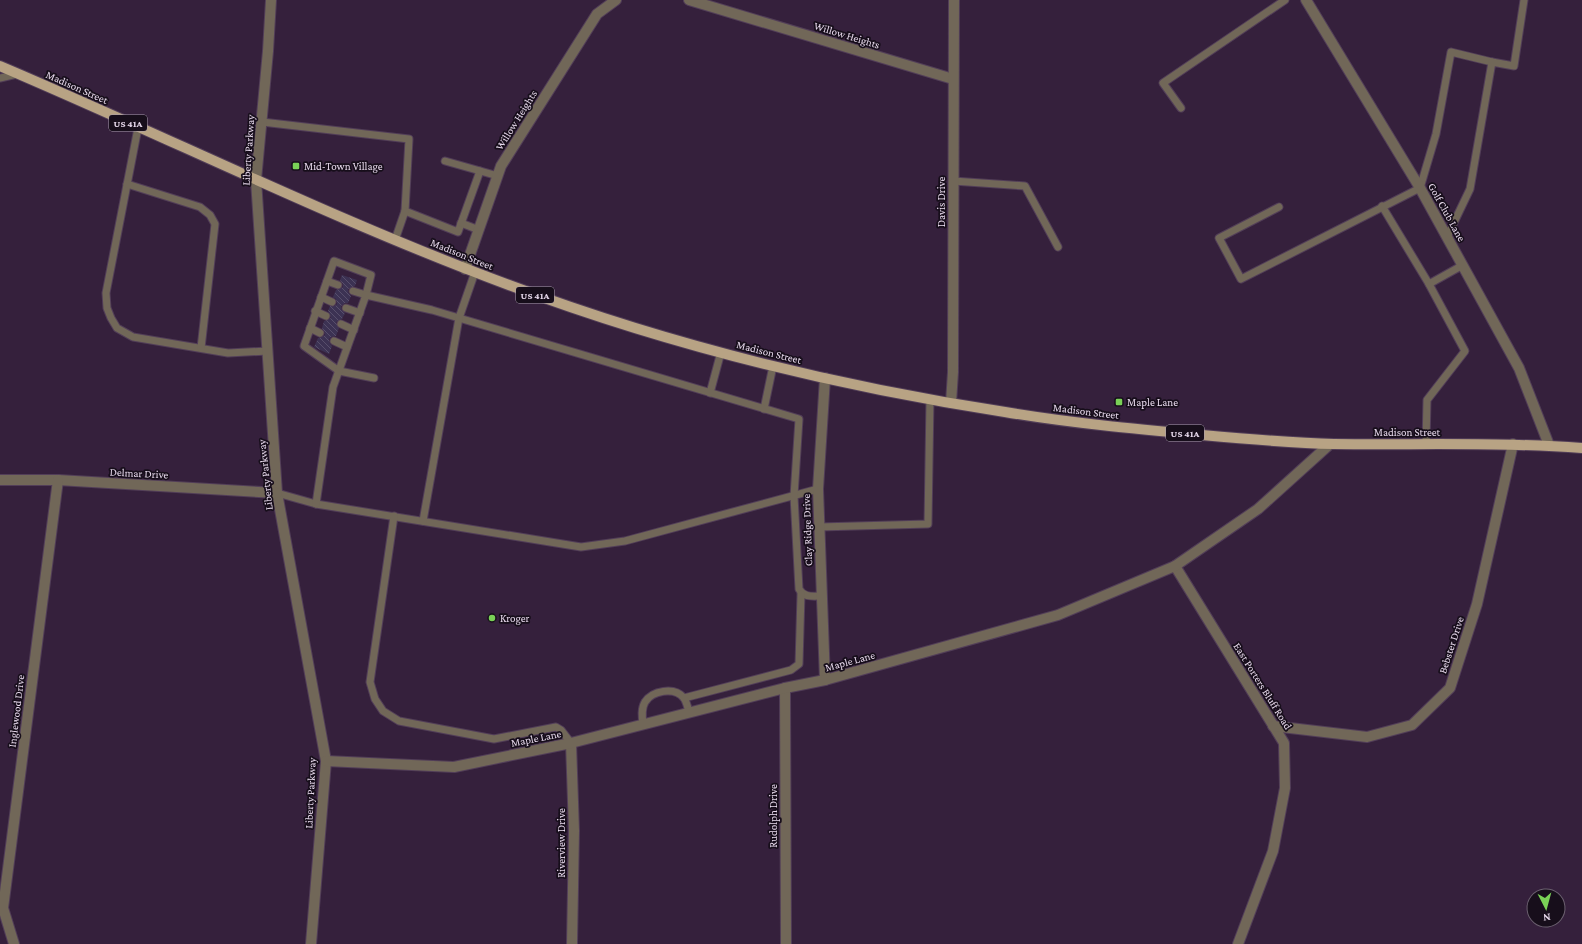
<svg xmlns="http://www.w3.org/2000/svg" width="1582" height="944" font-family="'Crimson Pro',serif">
<defs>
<pattern id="building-back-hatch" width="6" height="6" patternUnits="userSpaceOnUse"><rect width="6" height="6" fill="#3c3253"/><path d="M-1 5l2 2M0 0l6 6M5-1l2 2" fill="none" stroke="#584f6c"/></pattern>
</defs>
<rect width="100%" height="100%" fill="#35203c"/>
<!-- building -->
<polygon fill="url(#building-back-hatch)" points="342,275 357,280 355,286 348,289 348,292 351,296 348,303 345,303 341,306 341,309 345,313 342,319 336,322 339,328 336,336 331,337 329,339 330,344 332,346 329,354 314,347 318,338 322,337 325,335 324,331 322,328 324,321 331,318 328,311 330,306 335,306 337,304 336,299 333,297 336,290 343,287 343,284 340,280"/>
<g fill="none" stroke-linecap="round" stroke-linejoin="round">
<defs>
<g id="service">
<polyline points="0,78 17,74"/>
<polyline points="1181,108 1163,83 1285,0"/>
<polyline points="262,122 409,139 405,211 458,232 480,171"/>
<polyline points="138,128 106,293 107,308 111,318 117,328 133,337 228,353 268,351"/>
<polyline points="445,161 498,176"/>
<polyline points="953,181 1025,186 1058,247"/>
<polyline points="127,184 200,207 210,215 215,224 201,348"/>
<polyline points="1382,206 1429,284"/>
<polyline points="1279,207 1219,238 1241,279 1420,188 1436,134 1451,52 1492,62"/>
<polyline points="461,223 479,230"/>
<polyline points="1447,237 1470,189 1492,62 1514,66 1524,0"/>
<polyline points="395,240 405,211"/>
<polyline points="327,281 338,285"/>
<polyline points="353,291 366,295 371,275 334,261 304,346 339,371 374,378"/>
<polyline points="321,297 332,302"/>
<polyline points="346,308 360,313"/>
<polyline points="315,311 326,316"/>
<polyline points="341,324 354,330"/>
<polyline points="310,328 320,333"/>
<polyline points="334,341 347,347"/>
<polyline points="710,393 721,352"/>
<polyline points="764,409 773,366"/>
<polyline points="1426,444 1427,400 1465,351 1429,284 1463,265"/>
<polyline points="277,493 316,504 581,547 625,541 818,489"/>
<path d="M316,504L333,387L366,295L432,310L799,419L794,496L799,589C804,598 813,596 822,596"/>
<polyline points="394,516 370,682 375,699 383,711 399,721 494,739 556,727 561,730 571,743"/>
<polyline points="423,521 459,318 475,272"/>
<polyline points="819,527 928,524 930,399"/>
<polyline points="684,698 791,670 799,664 801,594"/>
<path d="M643,724C642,717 641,709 645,702C652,691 674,686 684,698C686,701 688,708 689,712"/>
</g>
<g id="minor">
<polyline points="271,0 268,51 256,180 277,493 326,761 311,944"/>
<polyline points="689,0 953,79"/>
<polyline points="465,269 501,166 597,14 616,0"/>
<polyline points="951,403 953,372 954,0"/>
<polyline points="0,480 58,480 277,493"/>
<polyline points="1175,566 1284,743 1285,788 1273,851 1238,944"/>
<polyline points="825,680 818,489 825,378"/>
<polyline points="785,688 786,944"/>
<polyline points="1273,726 1367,737 1412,725 1450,688 1477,604 1513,444"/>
<polyline points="571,743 574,831 572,944"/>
<polyline points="326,761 454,767 571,743 785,688 825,680 1058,615 1175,566 1258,509 1330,444"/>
<polyline points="14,944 3,908 58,480"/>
</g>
<polyline id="tertiary" points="1306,0 1420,188 1519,368 1549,445"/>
<path id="primary" d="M0,66C170,138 336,221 509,285C669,345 836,386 1005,412C1070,423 1136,429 1202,435C1246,439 1290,443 1334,444C1417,445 1499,442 1582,448"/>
</defs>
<!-- service casing -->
<use href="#service" stroke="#523e58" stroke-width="9"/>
<!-- minor casing -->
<use href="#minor" stroke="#523e58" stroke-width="12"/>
<!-- tertiary casing -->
<use href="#tertiary" stroke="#523e58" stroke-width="12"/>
<!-- primary casing -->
<use href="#primary" stroke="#523e58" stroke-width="12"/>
<!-- service -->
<use href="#service" stroke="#716758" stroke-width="7"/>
<!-- minor -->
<use href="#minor" stroke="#716758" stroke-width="10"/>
<!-- tertiary -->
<use href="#tertiary" stroke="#716758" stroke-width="10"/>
<!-- primary -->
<use href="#primary" stroke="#b8a384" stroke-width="10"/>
</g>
<!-- markers -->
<g fill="#7ad157" stroke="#170e1b" stroke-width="1.5">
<rect x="292" y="162" width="8" height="8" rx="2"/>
<rect x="1115" y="398" width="8" height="8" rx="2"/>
<circle cx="492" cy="618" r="4"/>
</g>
<g text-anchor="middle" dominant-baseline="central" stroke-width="3.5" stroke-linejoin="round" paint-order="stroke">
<!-- shield labels -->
<g fill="#170e1b" stroke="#a99dae" stroke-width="1">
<rect x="109" y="115" width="38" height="16" rx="3"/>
<rect x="516" y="287" width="38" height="16" rx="3"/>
<rect x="1166" y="425" width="38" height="16" rx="3"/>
</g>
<g font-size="10" font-weight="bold" fill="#e8daed">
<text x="128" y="123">US 41A</text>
<text x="535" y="295">US 41A</text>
<text x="1185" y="433">US 41A</text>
</g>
<!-- street labels -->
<g font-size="11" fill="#e8daed" stroke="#170e1b">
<text transform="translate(847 35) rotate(17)">Willow Heights</text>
<text transform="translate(77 87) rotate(24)">Madison Street</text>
<text transform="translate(516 120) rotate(-58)">Willow Heights</text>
<text transform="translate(248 150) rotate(-86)">Liberty Parkway</text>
<text transform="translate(941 202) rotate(-90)">Davis Drive</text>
<text transform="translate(1447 212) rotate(61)">Golf Club Lane</text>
<text transform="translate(462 254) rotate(22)">Madison Street</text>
<text transform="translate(769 352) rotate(14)">Madison Street</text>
<text transform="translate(1086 411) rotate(7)">Madison Street</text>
<text x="1407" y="432">Madison Street</text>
<text transform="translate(139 473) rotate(3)">Delmar Drive</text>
<text transform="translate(265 475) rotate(-96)">Liberty Parkway</text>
<text transform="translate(807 530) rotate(-92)">Clay Ridge Drive</text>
<text transform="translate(1451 645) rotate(-72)">Bebster Drive</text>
<text transform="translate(850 661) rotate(-15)">Maple Lane</text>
<text transform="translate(1263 686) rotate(58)">East Porters Bluff Road</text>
<text transform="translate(16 711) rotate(-83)">Inglewood Drive</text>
<text transform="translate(536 738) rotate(-11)">Maple Lane</text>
<text transform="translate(310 793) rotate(-87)">Liberty Parkway</text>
<text transform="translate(773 816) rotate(-90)">Rudolph Drive</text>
<text transform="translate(561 843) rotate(-90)">Riverview Drive</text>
</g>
<!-- poi labels -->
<g font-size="11" fill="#e8daed" stroke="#170e1b" text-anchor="start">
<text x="304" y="166">Mid-Town Village</text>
<text x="1127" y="402">Maple Lane</text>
<text x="500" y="618">Kroger</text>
</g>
</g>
<!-- north arrow -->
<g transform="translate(1546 908) rotate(174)"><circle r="19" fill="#170e1b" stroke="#6b606f"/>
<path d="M0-3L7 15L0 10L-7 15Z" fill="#7ad157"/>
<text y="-6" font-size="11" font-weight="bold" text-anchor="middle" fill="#e8daed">N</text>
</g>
</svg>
